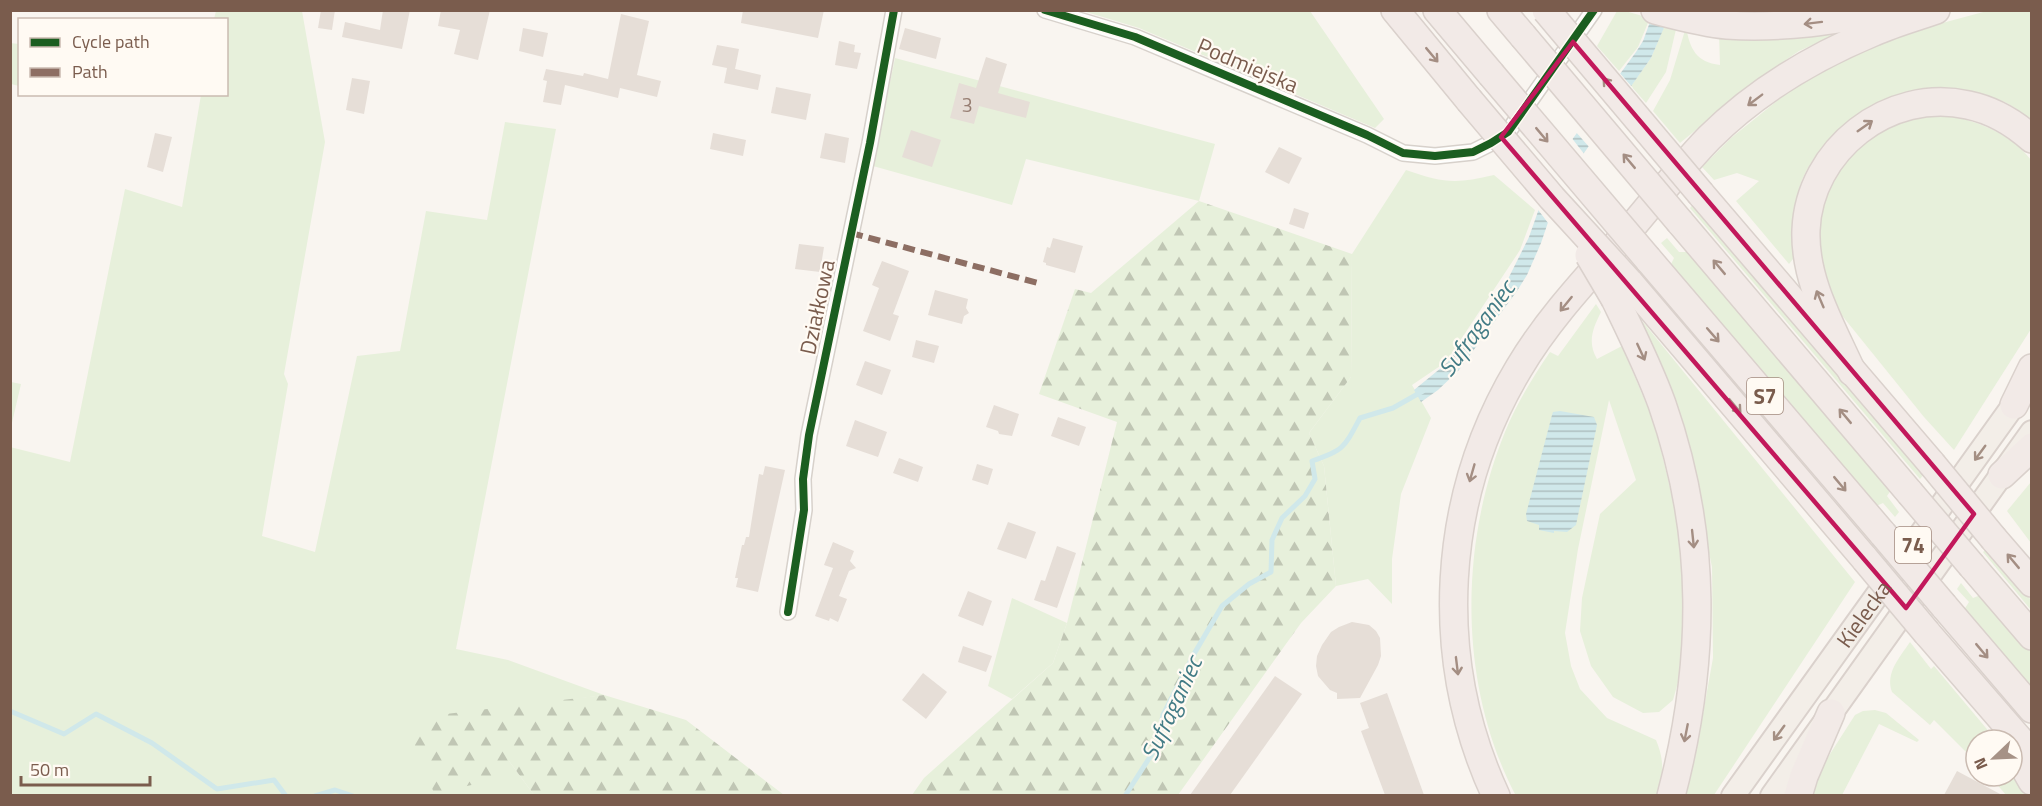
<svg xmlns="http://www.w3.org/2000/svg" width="2042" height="806" font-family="'Titillium Web',sans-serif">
<defs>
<pattern id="forest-firs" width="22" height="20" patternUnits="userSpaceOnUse" patternTransform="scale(1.5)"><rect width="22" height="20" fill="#e7f0db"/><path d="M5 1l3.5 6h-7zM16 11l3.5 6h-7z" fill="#c0c6b4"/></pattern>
<pattern id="water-rules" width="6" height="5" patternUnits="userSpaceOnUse" patternTransform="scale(1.5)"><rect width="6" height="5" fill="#d0e8ea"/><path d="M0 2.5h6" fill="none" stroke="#aebfc0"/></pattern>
</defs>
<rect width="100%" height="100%" fill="#f9f5f0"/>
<!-- green -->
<g fill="#e7f0db">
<polygon points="216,11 302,11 325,142 284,374 288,384 262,536 315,552 357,356 400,351 426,211 487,220 505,122 556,129 456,649 508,660 604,695 546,703 509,761 534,795 11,795 10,447 70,462 125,189 182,207 201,95 226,94 226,20 214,19"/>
<polygon points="1083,11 1310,11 1384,119 1375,128 1139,28"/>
<polygon points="1617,11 1625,11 1650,18 1638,47 1619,71 1597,46"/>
<path d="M1987,11H2031V119C2022,113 2011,104 2000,100C1978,92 1956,93 1933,93C1924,93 1914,92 1905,93C1863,100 1813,146 1800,186C1792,210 1793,234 1793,259L1789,264L1736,201L1759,181L1737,173L1714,180L1702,167L1731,138L1804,79L1876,44L1920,29Z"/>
<polygon points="1666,22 1677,25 1666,72 1646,103 1631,86 1651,58"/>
<path d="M1858,25L1799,51L1758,79L1680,143L1653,111L1670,80L1686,27C1690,49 1696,62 1720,65L1719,33Z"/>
<polygon points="10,43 19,44 19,86 11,84"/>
<polygon points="895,58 1215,144 1199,201 1026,159 1012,205 873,166"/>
<path d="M1941,114C1975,120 2009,132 2031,160V329L1954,450L1924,417L1840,313L1824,273L1818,238L1826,194L1843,162L1877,131L1905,120Z"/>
<path d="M1406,170C1443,183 1456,184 1494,175L1535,210L1520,250L1446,362L1412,385L1431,418L1401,494L1392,559V604L1368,579L1336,586L1324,466L1309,433L1351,377L1352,254Z"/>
<polygon points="1695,202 1924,474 1920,479 1690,208"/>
<polygon points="1667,238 1679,252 1692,252 1893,487 1887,496 1899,512 1895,517 1883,503 1872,508 1669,268 1674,258 1661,243"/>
<path d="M1596,304L1601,312C1593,328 1587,342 1597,359L1622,346L1655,425L1676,513L1686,599L1682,668L1673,700L1659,712L1643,713L1613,697L1591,666L1580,631L1582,598L1600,514L1636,480L1609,400L1578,549L1565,633L1571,666L1580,689L1607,718L1656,740C1665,762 1663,773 1657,795L1516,796C1458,686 1459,545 1505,432C1517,403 1533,377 1550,352L1558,356Z"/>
<polygon points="1643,322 1855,582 1714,795 1684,795 1697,747 1713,658 1712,567 1691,467 1638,326"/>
<polygon points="11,382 21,384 11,427 10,382"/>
<polygon points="2031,482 2031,543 2007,511"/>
<polygon points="1988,548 2031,600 2031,610 1983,552"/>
<polygon points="1961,583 1973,598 1983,594 2031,651 2031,695 1962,613 1969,602 1957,589"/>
<polygon points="1012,598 1067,623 1053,663 1012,699 988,686"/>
<path d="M1910,642L1931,669L1934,666L1996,740H1976V762L1934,720L1930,725L1892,692C1885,673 1900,657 1910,642Z"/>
<polygon points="1875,710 1886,713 1919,740 1917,742 1879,724 1842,795 1809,796 1823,765 1855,715 1863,711"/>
<polygon points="2012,764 2029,795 2006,795 1990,776 2012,776"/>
</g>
<!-- forest -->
<g fill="url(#forest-firs)">
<polygon points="1199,201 1352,254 1351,377 1309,433 1324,466 1336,586 1301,623 1178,795 912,795 924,778 1053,663 1067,623 1117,422 1039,394 1075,289 1091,293"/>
<polygon points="604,695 686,720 784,795 534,795 509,761 495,780 434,793 413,741 413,718"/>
</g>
<!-- water -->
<g fill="url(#water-rules)">
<polygon points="1654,11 1666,23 1651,58 1560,187 1541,243 1527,275 1517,291 1459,370 1438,390 1421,402 1414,390 1447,363 1508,279 1529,237 1555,163 1636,52 1643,41"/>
<polygon points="1560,411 1594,417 1597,425 1576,525 1567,532 1554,531 1554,533 1539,530 1539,525 1527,521 1526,514 1552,415 1553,412"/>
</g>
<!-- pier -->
<g fill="#f9f5f0">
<polygon points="1618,71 1633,88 1590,148 1575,131"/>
<polygon points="1571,137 1585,155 1563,188 1551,227 1536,207 1546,174"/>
</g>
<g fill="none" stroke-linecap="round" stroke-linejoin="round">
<!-- stream -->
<g stroke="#d0e8ea" stroke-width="5">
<polyline points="10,711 64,734 96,714 152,743 217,789 274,780 286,796"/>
<polyline points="315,796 335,790 353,796"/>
<path d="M1125,796L1157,746L1163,715L1194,654L1222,606L1249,584L1271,572L1272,540L1282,518L1305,496L1315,479L1312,461C1344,450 1344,448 1360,418L1393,408L1423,391"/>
</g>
</g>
<!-- building -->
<g fill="#e6ded7">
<polygon points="321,10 335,10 332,30 318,28"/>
<polygon points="383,10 410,10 402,49 342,37 345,22 380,30"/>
<polygon points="441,10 490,10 478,60 454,54 460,30 438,26"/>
<polygon points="743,10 824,10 818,38 741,23"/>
<polygon points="621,14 649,21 637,75 661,81 657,97 620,88 618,98 565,85 561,105 543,102 547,81 543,80 546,69 583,76 584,73 608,79"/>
<polygon points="523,28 548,33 543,57 519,51"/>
<polygon points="905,28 941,38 936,59 899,49"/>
<polygon points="839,41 855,45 854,52 861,53 857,69 835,65"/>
<polygon points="717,45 739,49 735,69 731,68 761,75 758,90 724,83 727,68 712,65"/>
<polygon points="986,57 1007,64 998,93 1030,102 1026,118 979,106 974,124 950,118 959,83 976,88"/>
<polygon points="352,78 370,81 364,114 346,110"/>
<polygon points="776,87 811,94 806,120 771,113"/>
<polygon points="911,130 941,140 932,167 902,157"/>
<polygon points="155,133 172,137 163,172 147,167"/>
<polygon points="713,133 746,140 743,156 710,149"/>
<polygon points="825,133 849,138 845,163 820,158"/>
<polygon points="1279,147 1302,158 1289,184 1265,172"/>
<polygon points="1294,208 1309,213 1304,229 1289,224"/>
<polygon points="1053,238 1083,246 1075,273 1046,265 1046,263 1043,262 1047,247 1050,248"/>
<polygon points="799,244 824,247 820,272 795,269"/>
<polygon points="882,261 909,271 893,314 899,316 890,341 863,331 879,288 872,285"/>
<polygon points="935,290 968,299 966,308 969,313 964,316 962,324 928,315"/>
<polygon points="916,340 939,346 934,363 912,357"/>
<polygon points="865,361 891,370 882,395 856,385"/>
<polygon points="994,405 1019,414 1012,436 999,434 998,431 986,427"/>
<polygon points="1058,417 1086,427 1079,446 1051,436"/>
<polygon points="855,420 887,432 878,457 846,446"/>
<polygon points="899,458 923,467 918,482 893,473"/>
<polygon points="977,464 993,469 988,485 972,480"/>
<polygon points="765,466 785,470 758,592 736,587 738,578 735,578 742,545 744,545 746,537 749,537 759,474 763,475"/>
<polygon points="1008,522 1036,532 1026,559 997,549"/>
<polygon points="833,542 854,551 850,561 856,568 849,571 839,596 847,599 838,622 830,618 829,621 815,616 833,568 824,565"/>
<polygon points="1057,546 1076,553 1057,608 1034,600 1041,580 1045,581"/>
<polygon points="968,591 992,601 983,626 958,616"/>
<polygon points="1352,622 1369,625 1376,631 1380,638 1381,656 1378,665 1360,698 1337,699 1337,693 1330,690 1318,676 1316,666 1317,656 1322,645 1331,632 1339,627"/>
<polygon points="963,646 992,656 986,672 958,662"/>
<polygon points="923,673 947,692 926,719 902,700"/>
<polygon points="1275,676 1302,694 1230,795 1190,795"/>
<polygon points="1387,693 1424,795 1385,795 1361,731 1369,728 1360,703"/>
<polygon points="1957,771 2002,795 1944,795"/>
</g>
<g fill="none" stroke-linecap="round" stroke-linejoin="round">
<defs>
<g id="street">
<polyline points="1045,10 1135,37 1367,135 1403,153 1435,156 1473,152 1491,143 1508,132 1594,10"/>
<polyline points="788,612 804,510 803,479 809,435 870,143 894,10"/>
</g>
<g id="primary">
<path id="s1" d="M1733,796L2023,392"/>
<polyline points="1772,796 2032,432"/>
</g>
<g id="highway">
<polyline points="1395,10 1469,100"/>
<polyline points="1437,10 1491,74"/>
<polyline points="1501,10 1523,36"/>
<path d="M1655,10C1678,16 1703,23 1727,25C1783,29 1837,20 1891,10"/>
<polyline points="1701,194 1932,464"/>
<polyline points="1680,222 1910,493"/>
<polyline points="1648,259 1883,534"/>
<polyline points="1629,282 1865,559"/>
<path d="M1615,299C1632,334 1649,368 1662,404C1708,535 1706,663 1671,796"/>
<path d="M1852,372C1832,327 1804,281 1806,230C1809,150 1889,87 1968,105C1992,110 2013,122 2032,139"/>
<polyline points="2014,405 2032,368"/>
<polyline points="2002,475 2032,447"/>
<polyline points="1994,539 2032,583"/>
<polyline points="1972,566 2032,636"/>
<polyline points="1944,606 2032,709"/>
<polyline points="1927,633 2032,754"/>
<polyline points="2012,746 2032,781"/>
<path d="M1496,796C1432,658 1441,498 1519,368C1548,319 1588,277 1626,234C1653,202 1680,168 1709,138C1755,92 1814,57 1874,32C1894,23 1916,17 1936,10"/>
<polyline points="1798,796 1804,776 1831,713"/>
</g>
</defs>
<!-- street casing -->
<use href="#street" stroke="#d7d1cb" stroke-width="18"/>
<!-- primary casing -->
<use href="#primary" stroke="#dad1cc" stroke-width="26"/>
<!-- highway casing -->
<use href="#highway" stroke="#dad1cc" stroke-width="30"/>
<!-- street -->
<use href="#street" stroke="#fefefd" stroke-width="15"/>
<!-- primary -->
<use href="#primary" stroke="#f3eee8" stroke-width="22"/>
<!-- highway -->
<use href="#highway" stroke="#f2eae7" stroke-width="27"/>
<defs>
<g id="highway-bridge">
<polyline points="1546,10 1701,194"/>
<polyline points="1523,36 1680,222"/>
<polyline points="1491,74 1648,259"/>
<polyline points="1469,100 1552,198 1629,282"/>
<polyline points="1589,255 1615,299"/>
<polyline points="1932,464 1994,539"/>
<polyline points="1910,493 1972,566"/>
<polyline points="1883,534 1944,606"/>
<polyline points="1865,559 1927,633"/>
</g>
</defs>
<!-- highway-bridge casing -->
<use href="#highway-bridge" stroke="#dad1cc" stroke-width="30" stroke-linecap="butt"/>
<!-- highway-bridge -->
<use href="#highway-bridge" stroke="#f2eae7" stroke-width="27"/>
<!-- quiet -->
<polyline stroke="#8d6e63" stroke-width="6" stroke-dasharray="12 6" stroke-linecap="butt" points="851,233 1038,283"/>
<defs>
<g id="cycleway">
<polyline points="1045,10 1135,37 1367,135 1403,153 1435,156 1473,152 1491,143 1508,132 1594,10"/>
<polyline points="788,612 804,510 803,479 809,435 870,143 894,10"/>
</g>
</defs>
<!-- cycleway casing -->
<use href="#cycleway" stroke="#fffaf3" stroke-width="11"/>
<!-- cycleway -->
<use href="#cycleway" stroke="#1b5e20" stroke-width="8"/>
</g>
<!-- one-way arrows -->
<defs><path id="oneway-shaft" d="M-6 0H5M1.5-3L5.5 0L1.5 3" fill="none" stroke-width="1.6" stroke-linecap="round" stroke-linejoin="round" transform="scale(1.5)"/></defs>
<g stroke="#a48e83">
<use href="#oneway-shaft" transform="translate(1813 23) rotate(173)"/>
<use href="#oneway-shaft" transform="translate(1432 55) rotate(50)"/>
<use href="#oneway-shaft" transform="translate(1609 85) rotate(-130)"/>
<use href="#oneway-shaft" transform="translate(1755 100) rotate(143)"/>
<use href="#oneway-shaft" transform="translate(1865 126) rotate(-35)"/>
<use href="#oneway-shaft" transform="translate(1542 135) rotate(50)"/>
<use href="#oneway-shaft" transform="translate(1629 161) rotate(-130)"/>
<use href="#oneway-shaft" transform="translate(1719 267) rotate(-130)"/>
<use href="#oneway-shaft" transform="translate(1820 299) rotate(-113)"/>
<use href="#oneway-shaft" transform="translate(1566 304) rotate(129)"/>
<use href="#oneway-shaft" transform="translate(1713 335) rotate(49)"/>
<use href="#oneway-shaft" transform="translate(1641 352) rotate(65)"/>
<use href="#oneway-shaft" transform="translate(1735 406) rotate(50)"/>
<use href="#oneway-shaft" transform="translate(1845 416) rotate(-130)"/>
<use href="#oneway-shaft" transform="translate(1472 473) rotate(106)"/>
<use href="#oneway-shaft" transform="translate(1840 484) rotate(50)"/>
<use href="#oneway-shaft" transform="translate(1693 539) rotate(84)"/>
<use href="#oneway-shaft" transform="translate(2013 561) rotate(-130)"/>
<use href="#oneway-shaft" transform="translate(1982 651) rotate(50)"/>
<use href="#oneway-shaft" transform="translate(1457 666) rotate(83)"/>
<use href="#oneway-shaft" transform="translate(1686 733) rotate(101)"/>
</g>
<g stroke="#a48f83">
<use href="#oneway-shaft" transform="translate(1980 453) rotate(126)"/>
<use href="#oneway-shaft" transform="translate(1779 733) rotate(126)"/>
</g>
<!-- marked area -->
<path fill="none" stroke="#c2185b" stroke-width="4.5" stroke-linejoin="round" d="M1573,42L1974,514L1906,608L1501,137Z"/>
<g text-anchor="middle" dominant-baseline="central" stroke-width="4.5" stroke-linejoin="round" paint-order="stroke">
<!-- number labels -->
<g font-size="20" fill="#977e72">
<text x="967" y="104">3</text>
</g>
<!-- shield labels -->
<g fill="#fffaf3" stroke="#a28b7f" stroke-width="1.5">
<rect x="1747" y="378" width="36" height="36" rx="4.5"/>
<rect x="1895" y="527" width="36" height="36" rx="4.5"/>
</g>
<g font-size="21" font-weight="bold" fill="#7a5c4d">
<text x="1765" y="396">S7</text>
<text x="1913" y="545">74</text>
</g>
<!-- street labels -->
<g font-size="22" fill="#7a5c4d" stroke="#fffaf3">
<text transform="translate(1248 65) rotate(23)">Podmiejska</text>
<text transform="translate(817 307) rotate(-78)">Działkowa</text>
<text stroke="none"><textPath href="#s1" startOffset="224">Kielecka</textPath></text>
</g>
<!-- water labels -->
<g font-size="24" font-style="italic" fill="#437c86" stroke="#fffaf3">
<text transform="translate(1476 328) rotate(-54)">Sufraganiec</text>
<text transform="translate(1171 708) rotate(-65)">Sufraganiec</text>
</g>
</g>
<!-- border -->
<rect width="2042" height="806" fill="none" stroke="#7a5c4d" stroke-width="24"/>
<!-- legend -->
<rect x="18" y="18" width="210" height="78" fill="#fffaf3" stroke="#cabbb1" stroke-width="1.5"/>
<rect x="30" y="38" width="30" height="9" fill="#1b5e20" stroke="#cabbb1" stroke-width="1.5"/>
<text x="72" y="48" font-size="18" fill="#7a5c4d">Cycle path</text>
<rect x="30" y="68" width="30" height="9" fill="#8d6e63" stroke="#cabbb1" stroke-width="1.5"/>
<text x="72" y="78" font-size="18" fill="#7a5c4d">Path</text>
<!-- north arrow -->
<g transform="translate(1994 758) rotate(247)"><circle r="28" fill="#fffaf3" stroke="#cabbb1" stroke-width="1.5"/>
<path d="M0-4.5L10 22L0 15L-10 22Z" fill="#a69286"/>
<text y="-9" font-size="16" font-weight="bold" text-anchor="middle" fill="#7a5c4d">N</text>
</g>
<!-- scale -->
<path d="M21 776v9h129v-9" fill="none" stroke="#7a5c4d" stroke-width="3"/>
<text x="30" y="776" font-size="18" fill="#7a5c4d" stroke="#fffaf3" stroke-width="4.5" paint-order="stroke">50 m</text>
</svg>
